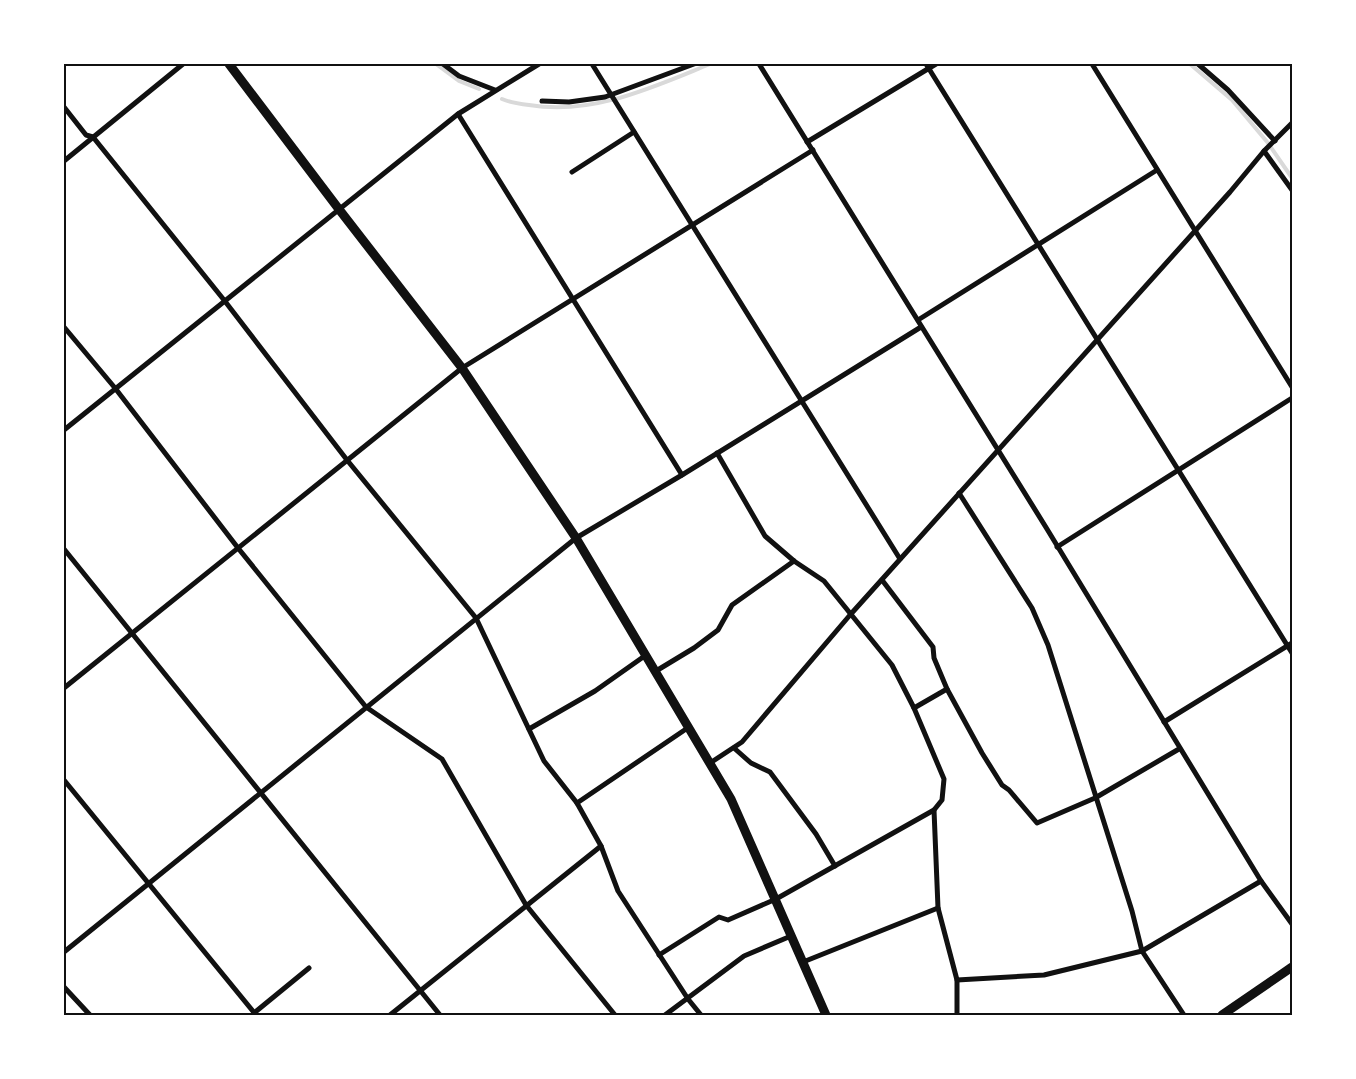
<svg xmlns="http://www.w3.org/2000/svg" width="1356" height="1079" font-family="'Titillium Web',sans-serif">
<rect width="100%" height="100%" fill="#fff"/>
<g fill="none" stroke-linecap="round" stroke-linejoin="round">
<g stroke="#d9d9d9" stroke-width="4">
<path d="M436 64 459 81 479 89"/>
<path d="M1190 64 1232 100 1268 143 1292 178"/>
<path d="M502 99C511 103 520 104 529 105 592 116 653 87 710 64"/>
</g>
<g stroke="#111" stroke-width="5">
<path d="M443 64 459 76 495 90"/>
<path d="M592 64 900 559"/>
<path d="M759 64 1047 529 1261 881 1292 924"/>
<path d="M926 64 1292 653"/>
<path d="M1092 64 1292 387"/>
<path d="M1198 64 1228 90 1275 141"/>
<path d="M542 101 569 102 605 97 694 64"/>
<path d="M64 107 86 135 93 137 224 300 347 460 476 618 544 761 577 803 601 846 618 891 688 999 701 1015"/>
<path d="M458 114 682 475"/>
<path d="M807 142 936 64"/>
<path d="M1264 151 1292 190"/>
<path d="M64 161 183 64"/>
<path d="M572 172 634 132"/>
<path d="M918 320 1157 170"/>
<path d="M64 327 115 388 238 548 366 707 442 759 526 905 615 1015"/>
<path d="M64 430 458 114 539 64"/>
<path d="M717 453 765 536 794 561 824 581 892 665 914 708 944 779 942 800 934 810 938 908 957 980V1015"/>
<path d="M959 493 1032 608 1048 645 1132 911 1142 951 1184 1015"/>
<path d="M1057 547 1292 398"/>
<path d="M64 549 440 1015"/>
<path d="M882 580 933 647 934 658 947 689 982 753 1002 785 1009 790 1037 823 1095 798 1179 749"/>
<path d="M656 671 694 648 718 630 732 605 794 561"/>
<path d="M64 688 462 368 813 150"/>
<path d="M914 708 947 689"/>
<path d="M1164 722 1292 643"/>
<path d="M529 729 595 691 646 655"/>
<path d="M734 748 751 763 770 772 816 834 835 866"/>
<path d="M710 763 742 742 850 615 1230 192 1264 151 1292 123"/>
<path d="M64 780 256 1015"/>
<path d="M577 803 689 727"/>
<path d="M64 952 576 538 682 475 921 327"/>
<path d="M659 955 719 917 728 920 776 899 934 810"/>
<path d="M803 962 938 908"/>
<path d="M957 980 1044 975 1142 951 1261 881"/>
<path d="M64 987 90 1015"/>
<path d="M254 1013 309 968"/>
<path d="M390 1015 601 846"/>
<path d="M665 1015 744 956 791 936"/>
</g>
<g stroke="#111" stroke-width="9">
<path d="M229 64 338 208 462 368 576 538 731 799 826 1015"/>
<path d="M1222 1015 1292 967"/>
</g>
</g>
<rect width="1356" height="1079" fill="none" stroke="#ffffff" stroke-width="130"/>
<rect x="65" y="65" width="1226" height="949" fill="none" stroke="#111" stroke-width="2"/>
</svg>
